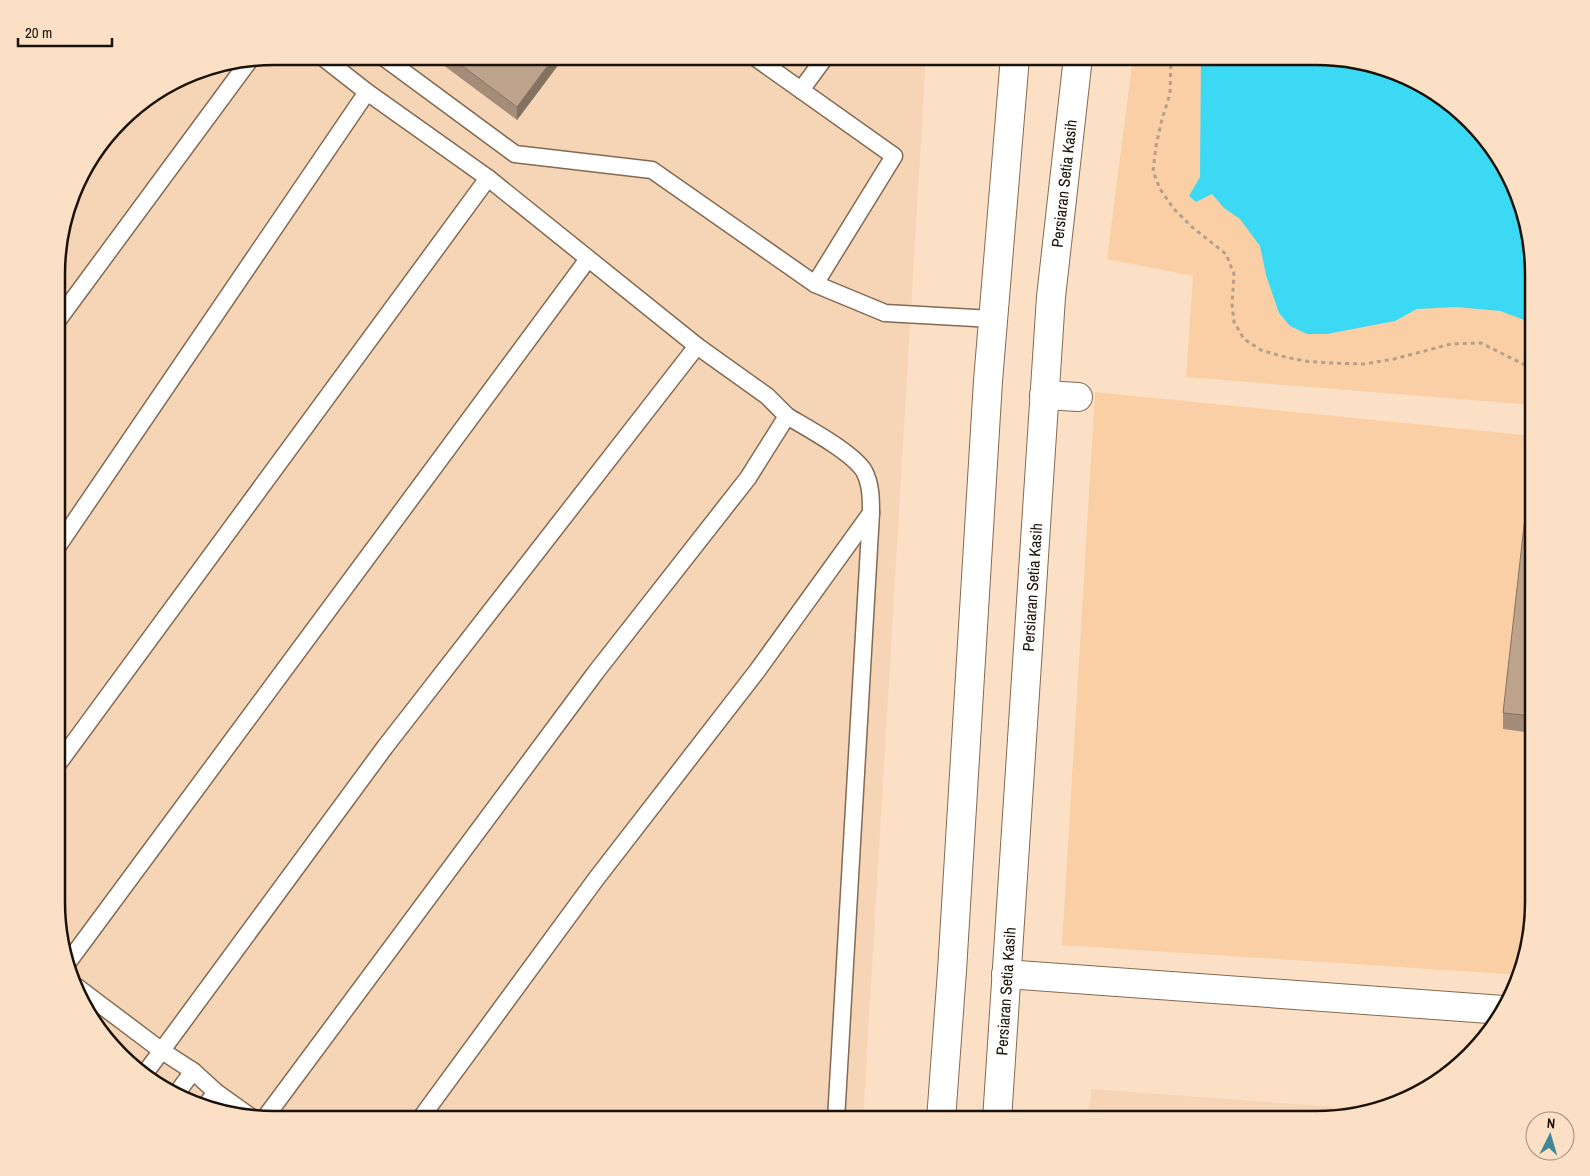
<svg xmlns="http://www.w3.org/2000/svg" width="1590" height="1176" font-family="'Archivo Narrow',sans-serif">
<rect width="100%" height="100%" fill="#fbe0c6"/>
<g fill="#f6d5b6">
<path d="M274 56 926 57 863 1120 260 1119 204 1108 141 1075 85 1011 58 930V246L79 178 130 111 191 73Z"/>
<path d="M1091 1089 1362 1109 1316 1120H1088Z"/>
</g>
<g fill="#facfa6">
<path d="M1133 57H1330L1386 68 1449 101 1511 178 1533 260V405L1186 377 1193 276 1107 259Z"/>
<path d="M1095 392 1533 436V916L1520 975 1062 945Z"/>
</g>
<path fill="#3cd9f4" d="M1201 57H1330L1386 68 1449 101 1511 178 1533 260V323L1500 311 1456 307 1417 309 1395 321 1327 334H1307L1290 326 1279 313 1266 275 1260 246 1240 219 1224 208 1212 194 1196 202 1189 196 1200 177Z"/>
<g fill="none" stroke-linecap="round" stroke-linejoin="round">
<defs>
<g id="service">
<path d="M382 56 515 154 652 170 815 284 885 313 993 319"/>
<path d="M753 56 894 156 815 284"/>
<path d="M801 90 826 56"/>
<path d="M58 320 249 61"/>
<path d="M58 546 367 92"/>
<path d="M58 764 488 178"/>
<path d="M69 961 588 259"/>
<path d="M77 987 162 1051 193 1071 216 1092 204 1108"/>
<path d="M143 1076 385 747 697 346 488 178 367 92 321 56"/>
<path d="M216 1092 251 1117"/>
<path d="M177 1093 193 1071"/>
<path d="M264 1119 596 672 748 478 787 416 767 396 697 346"/>
<path d="M420 1119 596 879 757 671 871 513C871 499 871 484 864 471 852 452 807 428 787 416"/>
<path d="M836 1120 871 513"/>
</g>
<g id="minor">
<path d="M1044 395 1078 397"/>
<path d="M1006 974 1503 1010"/>
</g>
<g id="tertiary">
<path d="M941 1120 952 971 988 381 1015 57"/>
<path id="s1" d="M997 1120 1051 297 1078 57"/>
</g>
</defs>
<use href="#service" stroke="#826a53" stroke-width="19"/>
<use href="#minor" stroke="#826a53" stroke-width="30"/>
<use href="#tertiary" stroke="#826a53" stroke-width="30"/>
<path stroke="#b49f8a" stroke-width="3" stroke-dasharray="4 4" stroke-linecap="butt" d="M1171 57 1170 94 1162 119 1156 146 1153 171 1160 189 1174 209 1192 227 1226 254 1234 274 1232 304 1234 322 1244 339 1261 350 1281 356 1304 361 1330 363 1364 364 1394 359 1451 344 1481 343 1533 369"/>
<use href="#service" stroke="#fff" stroke-width="16"/>
<use href="#minor" stroke="#fff" stroke-width="28"/>
<use href="#tertiary" stroke="#fff" stroke-width="28"/>
</g>
<g fill="#a38c78">
<path d="M431 56H565L517 120Z"/>
<path d="M1533 509V733L1503 729V713Z"/>
</g>
<path fill="#847261" d="M555 56H565L517 120V107Z"/>
<g fill="#bda38b" stroke="#847261">
<path d="M449 56H555L517 107Z"/>
<path d="M1526 508 1533 509V716L1503 713Z"/>
</g>
<g text-anchor="middle" dominant-baseline="central" stroke-width="5" stroke-linejoin="round" paint-order="stroke">
<g font-size="16" fill="#1b1209" stroke="#fbe0c6">
<text stroke="none"><textPath href="#s1" startOffset="939">Persiaran Setia Kasih</textPath></text>
<text stroke="none"><textPath href="#s1" startOffset="534">Persiaran Setia Kasih</textPath></text>
<text stroke="none"><textPath href="#s1" startOffset="129">Persiaran Setia Kasih</textPath></text>
</g>
</g>
<path d="M0 0H1590V1176H0ZM274 65H1316A209 209 0 0 1 1525 274V902A209 209 0 0 1 1316 1111H274A209 209 0 0 1 65 902V274A209 209 0 0 1 274 65Z" fill="#fbe0c6" fill-rule="evenodd"/>
<path fill="none" stroke="#1b1209" stroke-width="2.5" d="M274 65H1316A209 209 0 0 1 1525 274V902A209 209 0 0 1 1316 1111H274A209 209 0 0 1 65 902V274A209 209 0 0 1 274 65Z"/>
<g transform="translate(1550 1136) rotate(5)"><circle r="24" fill="#fbe0c6" stroke="#a18e7a"/>
<path d="M0-4L9 19L0 12L-9 19Z" fill="#428794"/>
<text y="-8" font-size="14" font-weight="bold" text-anchor="middle" fill="#1b1209">N</text>
</g>
<path d="M18 38v8h94v-8" fill="none" stroke="#1b1209" stroke-width="2.5"/>
<text x="25" y="38" font-size="15" fill="#1b1209" stroke="#fbe0c6" stroke-width="4" paint-order="stroke">20 m</text>
</svg>
